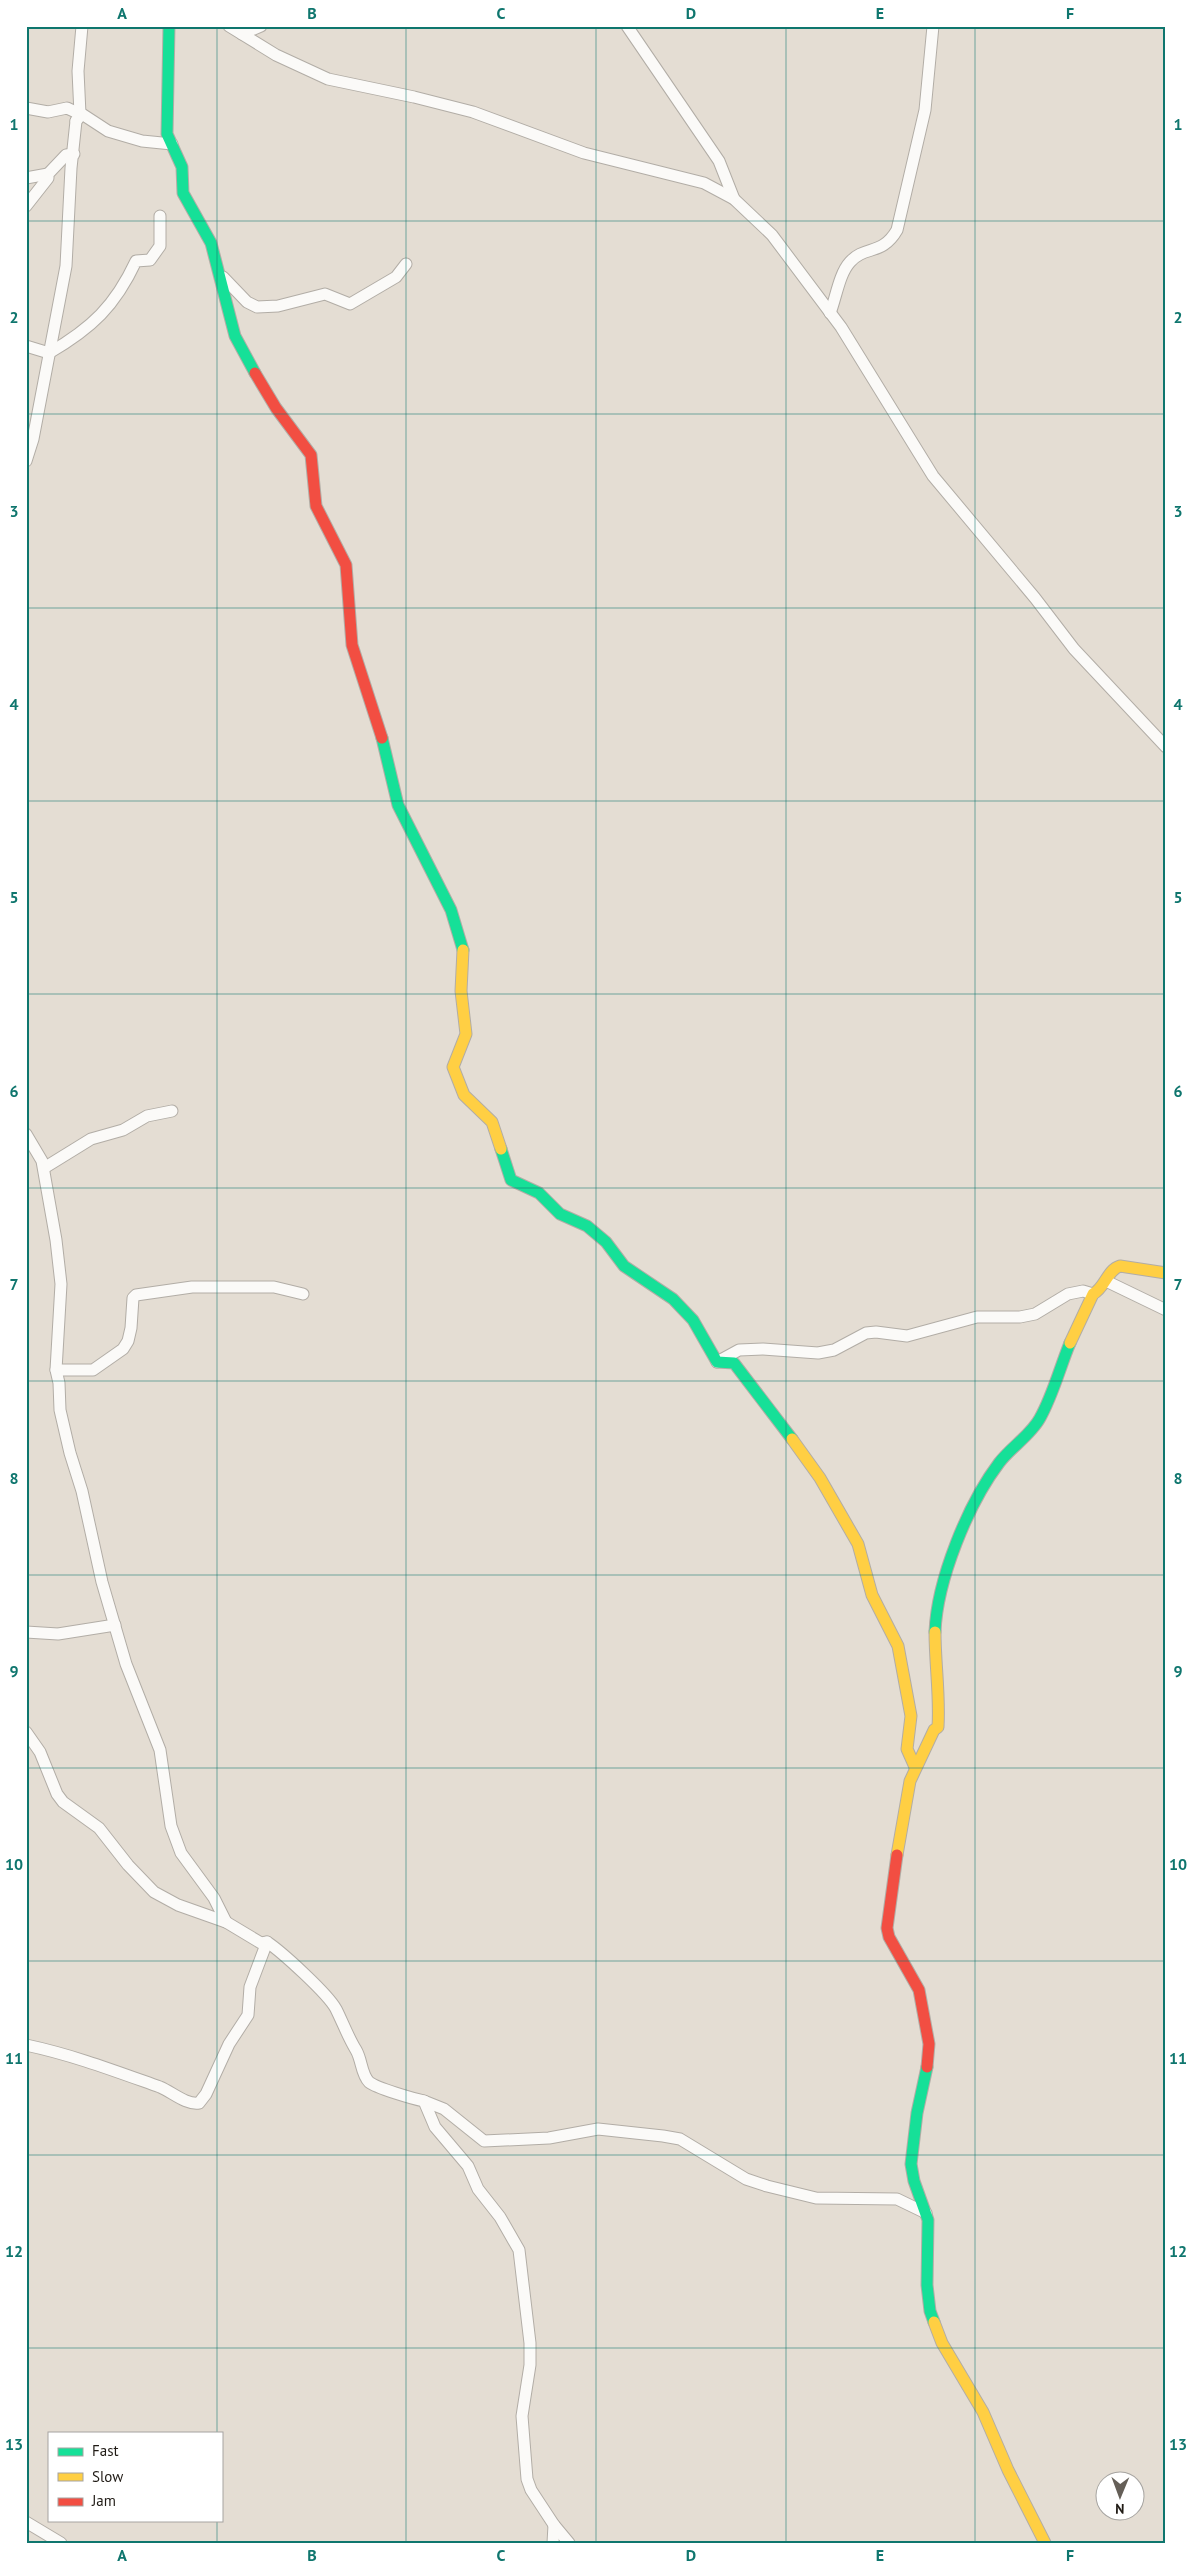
<svg xmlns="http://www.w3.org/2000/svg" width="1192" height="2569" font-family="'PT Sans',sans-serif">
<rect width="100%" height="100%" fill="#e4ddd3"/>
<g fill="none" stroke-linecap="round" stroke-linejoin="round">
<defs>
<g id="street">
<path d="M229 26 276 55 328 79 414 97 473 112 584 153 704 183 734 199 772 235 841 327 933 476 1035 598 1074 649 1166 747"/>
<path d="M627 26 719 161 734 199"/>
<path d="M242 34 261 26"/>
<path d="M26 108 48 112 67 108 80 114"/>
<path d="M76 121 82 114 108 131 142 141 172 144"/>
<path d="M26 178 48 174"/>
<path d="M26 206 48 178V174L66 155 74 154"/>
<path d="M223 277 247 302 257 307 278 306 325 294 350 304 396 277 406 264"/>
<path d="M830 313C836 298 839 274 850 262 865 245 882 256 897 230L925 110 933 26"/>
<path d="M26 346 49 353C92 328 115 306 136 261L150 260 160 246V216"/>
<path d="M26 461 33 439 66 266 71 168 76 121 80 114 78 71 82 26"/>
<path d="M26 1134 42 1161 56 1240 61 1284 56 1370 59 1383 60 1410 70 1453 82 1491 102 1582 126 1664 160 1750 171 1826 181 1853 214 1898 226 1922"/>
<path d="M44 1168 91 1139 123 1130 147 1116 172 1111"/>
<path d="M1106 1281 1166 1310"/>
<path d="M717 1362 739 1350 763 1349 818 1353 834 1350 866 1333 876 1332 907 1336 977 1317H1020L1035 1314 1068 1294 1083 1291 1093 1294"/>
<path d="M56 1370H93L123 1349 128 1341 131 1328 133 1298 136 1295 192 1287H274L303 1294"/>
<path d="M26 1632 58 1634 115 1625"/>
<path d="M26 1732 40 1752 57 1794 63 1802 99 1828 128 1865 154 1892 178 1905 226 1922 261 1943 267 1942C282 1952 328 1994 336 2009 343 2023 348 2037 356 2050 362 2060 361 2074 369 2082 376 2088 414 2099 424 2101L435 2127 468 2166 478 2189 500 2217 519 2250 530 2343V2365L522 2416 527 2479 531 2490 554 2525 569 2543"/>
<path d="M26 2045C73 2055 115 2071 160 2087 172 2092 186 2105 199 2103L206 2094 229 2044 248 2015 250 1987 267 1942"/>
<path d="M424 2101 444 2109 484 2141 549 2138 598 2129 663 2136 680 2139 746 2179 767 2186 816 2198 897 2199 926 2213"/>
<path d="M26 2522 61 2543"/>
<path d="M553 2543 554 2525"/>
</g>
<g id="fast">
<path d="M169 26 167 134 182 167 183 193 211 243 235 336 255 373"/>
<path d="M382 738 398 805 451 910 463 950"/>
<path d="M501 1149 511 1180 539 1193 560 1214 587 1226 606 1242 624 1266 673 1299 693 1320 717 1362 734 1363 792 1439"/>
<path d="M935 1632C937 1580 968 1504 999 1463 1011 1447 1031 1435 1040 1418 1053 1395 1060 1367 1070 1343"/>
<path d="M927 2067 917 2113 911 2164 914 2181 928 2220 927 2285 930 2311 934 2322"/>
</g>
<g id="slow">
<path d="M463 950 461 991 466 1034 453 1067 464 1095 492 1122 501 1149"/>
<path d="M1070 1343 1093 1294C1105 1288 1107 1270 1120 1266L1166 1273"/>
<path d="M792 1439 820 1478 858 1544 872 1595 898 1646 911 1716 907 1749 915 1767"/>
<path d="M897 1855 910 1781 934 1730 938 1727C940 1695 935 1664 935 1632"/>
<path d="M934 2322 942 2343 983 2412 1008 2470 1045 2543"/>
</g>
<g id="jam">
<path d="M255 373 276 408 311 455 316 506 346 565 352 645 382 738"/>
<path d="M897 1855 887 1928 889 1937 919 1990 929 2044 927 2067"/>
</g>
</defs>
<use href="#street" stroke="#b2ada6" stroke-width="13"/>
<use href="#fast" stroke="#b2ada6" stroke-width="13"/>
<use href="#slow" stroke="#b2ada6" stroke-width="13"/>
<use href="#jam" stroke="#b2ada6" stroke-width="13"/>
<use href="#street" stroke="#fbfaf8" stroke-width="11"/>
<use href="#fast" stroke="#16e098" stroke-width="11"/>
<use href="#slow" stroke="#ffcf43" stroke-width="11"/>
<use href="#jam" stroke="#f24e42" stroke-width="11"/>
</g>
<path fill="none" stroke="#0f766e" stroke-width="1" stroke-opacity="0.55" d="M217 26V2433M406 26V2543M596 26V2543M786 26V2543M975 26V2543M26 221H1166M26 414H1166M26 608H1166M26 801H1166M26 994H1166M26 1188H1166M26 1381H1166M26 1575H1166M26 1768H1166M26 1961H1166M26 2155H1166M26 2348H1166M217 2520V2543"/>
<rect width="1192" height="2569" fill="none" stroke="#ffffff" stroke-width="55"/>
<rect x="48" y="2432" width="175" height="90" fill="#ffffff" stroke="#a6a4a1"/>
<rect x="58" y="2448" width="25" height="8" fill="#16e098" stroke="#a6a4a1"/>
<text x="92" y="2456" font-size="15" fill="#201b15">Fast</text>
<rect x="58" y="2473" width="25" height="8" fill="#ffcf43" stroke="#a6a4a1"/>
<text x="92" y="2482" font-size="15" fill="#201b15">Slow</text>
<rect x="58" y="2498" width="25" height="8" fill="#f24e42" stroke="#a6a4a1"/>
<text x="92" y="2506" font-size="15" fill="#201b15">Jam</text>
<g transform="translate(1120 2496) rotate(181)"><circle r="24" fill="#ffffff" stroke="#a6a4a1"/>
<path d="M0-4L9 19L0 12L-9 19Z" fill="#655f58"/>
<text y="-8" font-size="14" font-weight="bold" text-anchor="middle" fill="#201b15">N</text>
</g>
<rect x="28" y="28" width="1136" height="2514" fill="none" stroke="#0f766e" stroke-width="2"/>
<g font-size="16" text-anchor="middle" font-weight="bold" fill="#0f766e">
<text x="122" y="19">A</text>
<text x="312" y="19">B</text>
<text x="501" y="19">C</text>
<text x="691" y="19">D</text>
<text x="880" y="19">E</text>
<text x="1070" y="19">F</text>
<text x="14" y="130">1</text>
<text x="1178" y="130">1</text>
<text x="14" y="323">2</text>
<text x="1178" y="323">2</text>
<text x="14" y="517">3</text>
<text x="1178" y="517">3</text>
<text x="14" y="710">4</text>
<text x="1178" y="710">4</text>
<text x="14" y="903">5</text>
<text x="1178" y="903">5</text>
<text x="14" y="1097">6</text>
<text x="1178" y="1097">6</text>
<text x="14" y="1290">7</text>
<text x="1178" y="1290">7</text>
<text x="14" y="1484">8</text>
<text x="1178" y="1484">8</text>
<text x="14" y="1677">9</text>
<text x="1178" y="1677">9</text>
<text x="14" y="1870">10</text>
<text x="1178" y="1870">10</text>
<text x="14" y="2064">11</text>
<text x="1178" y="2064">11</text>
<text x="14" y="2257">12</text>
<text x="1178" y="2257">12</text>
<text x="14" y="2450">13</text>
<text x="1178" y="2450">13</text>
<text x="122" y="2561">A</text>
<text x="312" y="2561">B</text>
<text x="501" y="2561">C</text>
<text x="691" y="2561">D</text>
<text x="880" y="2561">E</text>
<text x="1070" y="2561">F</text>
</g>
</svg>
